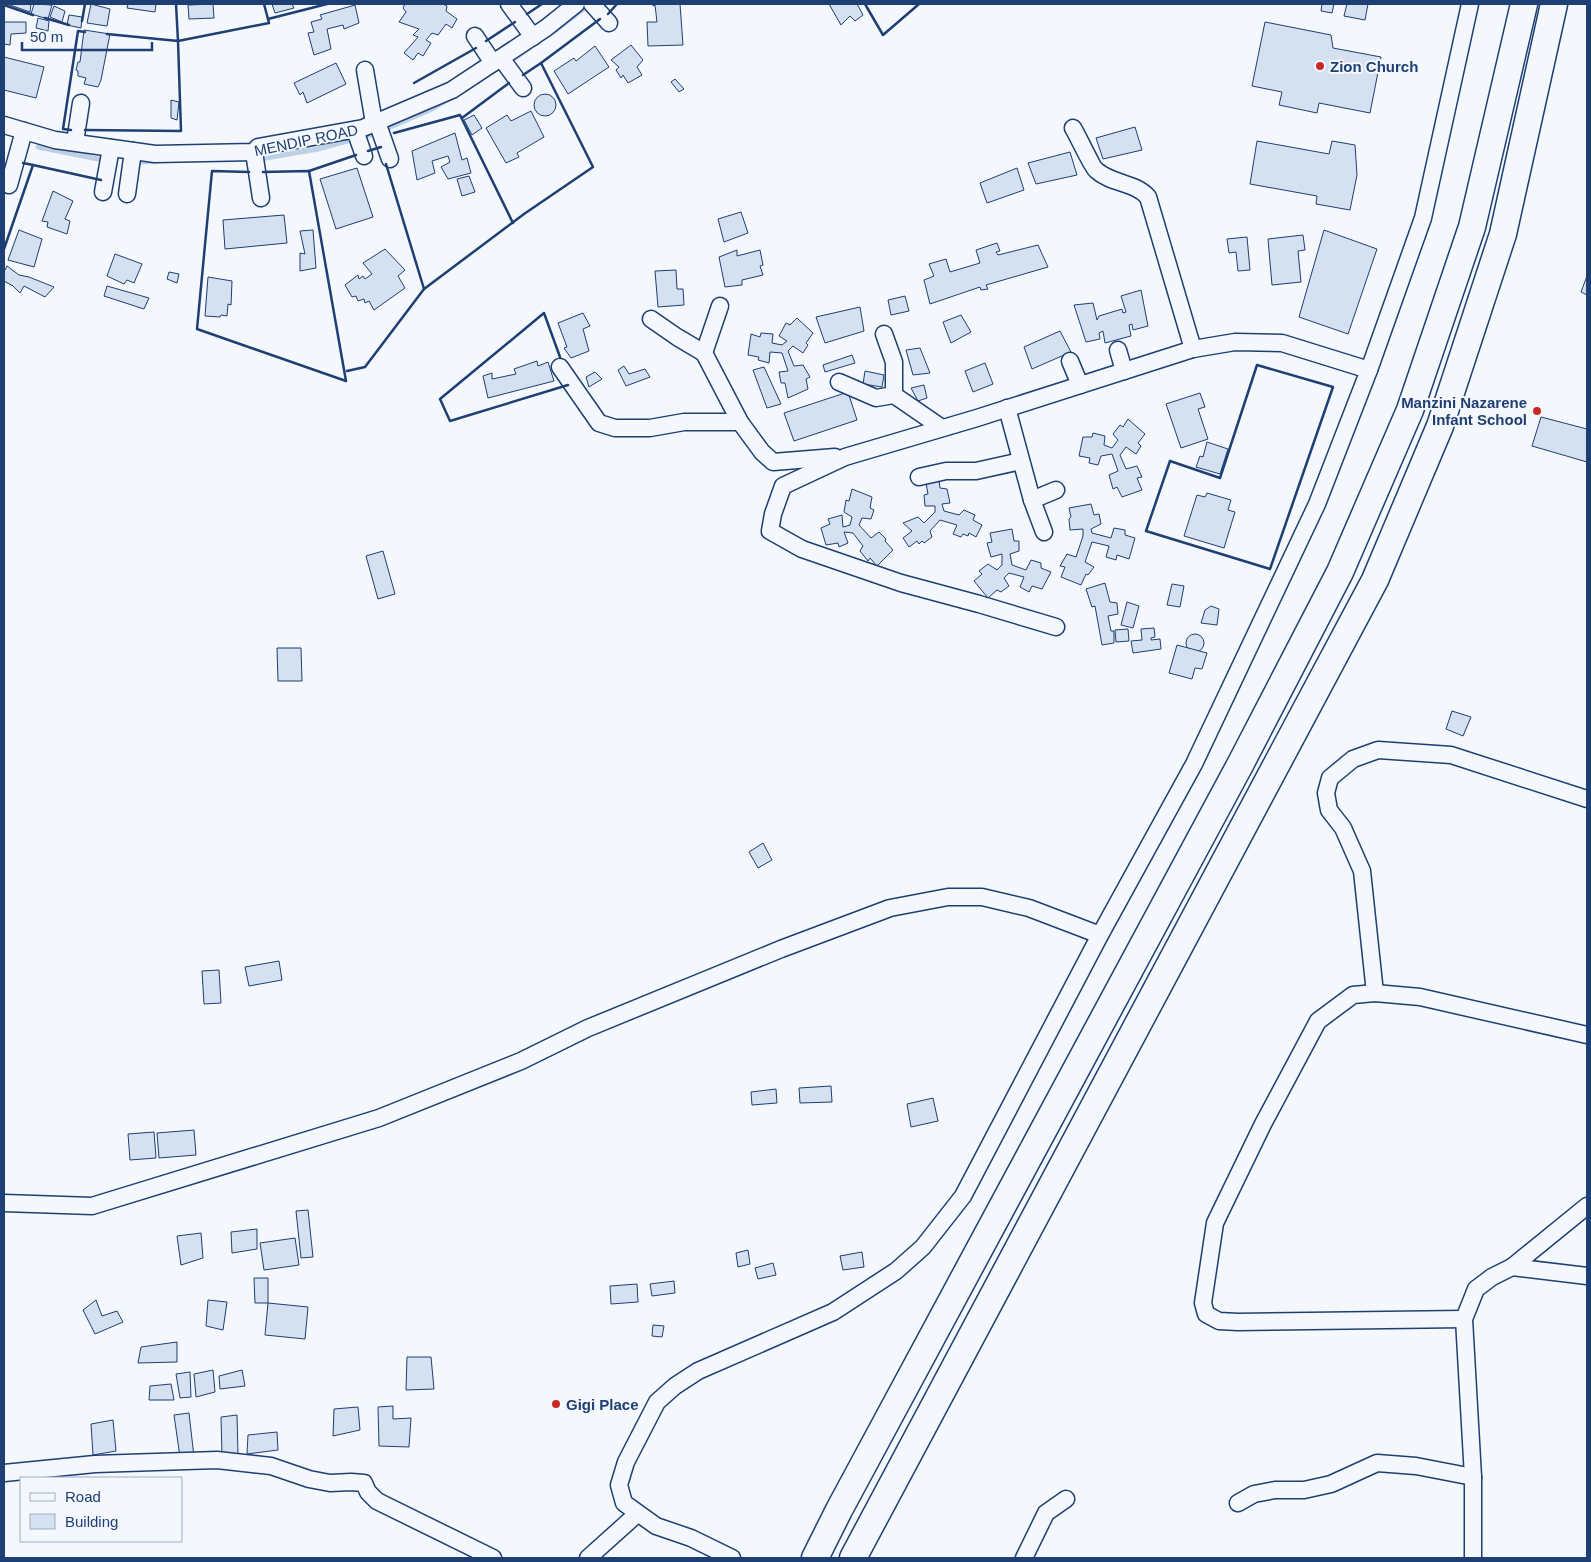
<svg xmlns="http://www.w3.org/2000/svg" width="1591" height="1562" font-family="Arial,sans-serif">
<rect width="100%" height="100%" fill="#f4f7fb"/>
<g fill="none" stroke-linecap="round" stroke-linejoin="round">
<g stroke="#bed0e5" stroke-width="5">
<path d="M556 30 587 6"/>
<path d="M511 61 528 49"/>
<path d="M388 128 430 110 447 100"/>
<path d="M364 136 376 134"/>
<path d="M38 147 103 160"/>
<path d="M260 159 318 149 354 139"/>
<path d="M141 162 156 161"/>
</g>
</g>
<g fill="#d5e0f0" stroke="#1d3f73">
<path d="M7 4H31L30 12Z"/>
<path d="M34 4 52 5 48 19 31 14Z"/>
<path d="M91 4 110 9 107 26 87 23Z"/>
<path d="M128 4H156L155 12 127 8Z"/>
<path d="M213 4 214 18 189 19 188 5Z"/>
<path d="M272 4H292L294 8 275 13Z"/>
<path d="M405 4H443L447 6 446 11 457 19 452 28 446 24 438 35 432 33 426 40 431 43 423 56 418 53 413 60 404 53 418 37 413 35 419 29 399 22 406 12 403 8Z"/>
<path d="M653 4H680L683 45 648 46 647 22H657L655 5 653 6Z"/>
<path d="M829 4H857L863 15 855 21 850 16 841 25Z"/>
<path d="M1322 4H1334L1332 13 1321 11Z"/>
<path d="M1347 4H1368L1365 20 1344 16Z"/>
<path d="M355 5 359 23 344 29 343 25 327 29 331 49 314 55 308 33 314 32 311 22 322 19 320 15Z"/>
<path d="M54 6 65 11 62 22 50 17Z"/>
<path d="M69 15 82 17 81 28 67 25Z"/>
<path d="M38 18 49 21 48 31 36 28Z"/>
<path d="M4 22H26V33L11 34 10 45 4 44Z"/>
<path d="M1265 22 1331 35 1333 48 1381 57 1370 113 1319 103 1317 113 1279 105 1282 92 1252 86Z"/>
<path d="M84 30 110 34 101 80 98 87 84 84 86 78 78 76V71L76 70 78 62H80Z"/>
<path d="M631 45 643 60 637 67 642 75 628 83 623 75 621 78 616 70 619 67 611 60Z"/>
<path d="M595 46 609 67 568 94 554 71 574 58 576 61Z"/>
<path d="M4 57 44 67 36 98 4 90Z"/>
<path d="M336 63 346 84 307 103 303 92 300 95 294 83Z"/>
<path d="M675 79 684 89 679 92 671 82Z"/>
<circle cx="545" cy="105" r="11"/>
<path d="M171 100 179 102 177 120 171 118Z"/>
<path d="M531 111 544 137 517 153 519 157 506 163 486 128 507 115 511 121Z"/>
<path d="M474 115 482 128 472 135 464 120Z"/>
<path d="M1135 127 1142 150 1103 159 1096 138Z"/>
<path d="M455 133 462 160 467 158 471 173 448 179 441 167 450 162 448 156 432 161 435 173 417 180 412 151Z"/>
<path d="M1257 141 1329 154 1332 141 1355 145 1357 175 1350 210 1316 204 1317 196 1250 184Z"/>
<path d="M1070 152 1077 175 1036 184 1028 163Z"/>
<path d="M357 168 373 217 336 229 320 179Z"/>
<path d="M1017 168 1024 190 987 203 980 183Z"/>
<path d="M469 176 475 192 462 196 457 179Z"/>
<path d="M53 191 73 201 65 219 70 221 67 234 47 227 48 222 42 221Z"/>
<path d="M741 212 748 233 724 242 718 219Z"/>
<path d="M284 215 287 243 225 249 223 220Z"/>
<path d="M19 230 42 239 34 267 8 260Z"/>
<path d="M313 230 316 268 300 271V253L305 254 300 231Z"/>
<path d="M1324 230 1377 249 1348 334 1299 317Z"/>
<path d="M1303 235 1305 250 1298 251 1301 282 1272 285 1268 239Z"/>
<path d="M1247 237 1250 270 1238 271 1236 252 1229 253 1227 239Z"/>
<path d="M997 243 1000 251 996 252 998 255 1038 245 1048 267 986 285 988 289 981 290 980 287 930 304 924 280 934 276 929 264 946 259 950 272 980 263 976 250Z"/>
<path d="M385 249 405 270 398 276 405 288 374 310 369 301 365 303 364 299 358 301 356 296 352 297 345 285 358 275 359 279 363 276 365 279 372 274 363 263Z"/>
<path d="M737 250V256L760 250 763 265 760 266 763 275 742 280V285L725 287 719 257Z"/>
<path d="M115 254 142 264 134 283 127 280 124 284 107 276Z"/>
<path d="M7 266 19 275 29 277 54 287 45 297 24 286 20 293 13 286 4 281V272Z"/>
<path d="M676 270 677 289H683L684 305 658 307 655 271Z"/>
<path d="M169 272 179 274 177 283 167 279Z"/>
<path d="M1587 276V295L1581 292Z"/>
<path d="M208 277 232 281 231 305 228 304 227 316 221 315 220 317 205 316Z"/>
<path d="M107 286 149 298 144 309 104 296Z"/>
<path d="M1141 290 1148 326 1133 330 1132 324 1129 325 1131 336 1105 343 1103 331 1099 333 1100 339 1086 342 1074 305 1093 303 1097 320 1099 316 1122 309 1123 313 1126 312 1121 296Z"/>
<path d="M905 296 909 311 891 315 888 300Z"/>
<path d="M860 307 864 331 825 343 816 317Z"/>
<path d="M583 313 590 326 583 329 589 351 571 358 564 348 567 347 558 323Z"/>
<path d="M961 315 971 332 951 343 943 322Z"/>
<path d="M797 318 813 333 806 343 808 345 803 353 793 346 788 351 794 366 803 365 810 377 806 379 808 389 788 398 785 383H781L779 372 788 371 782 353 770 352 769 363 758 360 759 357 748 355 751 334 760 337 761 333 773 334 772 343 782 345 787 341 779 336 786 323 790 325Z"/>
<path d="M1060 331 1071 352 1032 369 1024 347Z"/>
<path d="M920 348 930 373 913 375 906 350Z"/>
<path d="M852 355 855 363 825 372 823 365Z"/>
<path d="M537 361 538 366 548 362 554 381 488 398 483 376 492 373V379L516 374 514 369Z"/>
<path d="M985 363 993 384 973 392 965 371Z"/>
<path d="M624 366 629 374 645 369 650 377 626 386 618 370Z"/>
<path d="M764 367 781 404 767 408 753 370Z"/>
<path d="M865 371 884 375 882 387 863 384Z"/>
<path d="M595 372 602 379 589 387 586 377Z"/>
<path d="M924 385 927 398 918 401 911 388Z"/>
<path d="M848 392 857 420 794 441 784 413Z"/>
<path d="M1200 393 1205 407 1198 409 1208 439 1181 448 1166 404Z"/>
<path d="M1541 417 1587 429V462L1532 446Z"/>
<path d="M1128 419 1145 434 1138 443 1141 446 1136 454 1126 447 1120 455 1126 469 1137 466 1142 477 1137 478 1142 490 1122 497 1117 487 1113 489 1109 475 1118 471 1112 454 1101 456 1098 465 1089 463 1090 458 1079 456 1083 437H1092L1093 433 1105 436 1104 445 1112 448 1118 440 1113 434 1120 425 1123 427Z"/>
<path d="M1207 442 1228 449 1220 474 1196 467 1200 456 1203 457Z"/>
<path d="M939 481 940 488 947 489 950 503 942 504 944 511 959 515 964 510 975 515 973 520 982 525 976 537 969 533 968 536 963 534 961 537 953 534 957 525 940 520 930 531 932 537 924 543 922 541 919 544 917 541 909 547 903 538 912 531 903 523 918 517 924 523 935 512V506H925L924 495 928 494 926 483Z"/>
<path d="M852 489 872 497 870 508 874 510 871 519 862 518 859 525 871 538 879 532 886 539 885 541 893 550 877 566 870 558 868 561 860 551 863 546 853 533 844 532 848 543 839 547 838 543 826 545 821 528 830 524 828 519 842 515 843 527 850 525 852 517 844 512 846 500 849 501Z"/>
<path d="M1207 493 1231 500 1228 510 1235 512 1224 548 1184 536 1197 495 1205 497Z"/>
<path d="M1091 504 1094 515 1099 514 1101 524 1091 529 1092 533 1111 538 1114 528 1125 530V535L1135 538 1129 559 1117 555 1116 560 1106 557 1109 546 1092 542 1085 562 1094 567 1088 575 1086 574 1081 585 1061 577 1065 567 1060 566 1067 554 1076 557 1083 536V529L1070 530 1069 519 1071 517 1069 508Z"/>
<path d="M1012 529 1014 541H1019V551L1010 554 1012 565 1026 570 1031 560 1041 563V568L1051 572 1042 589 1032 586 1029 592 1020 587 1024 577 1009 573 1004 578 1009 586 1001 592 997 590 988 598 974 581 982 574 979 571 988 564 997 570 1002 565V554L991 557 987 543 992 542 990 533Z"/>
<path d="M383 551 395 594 378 599 366 556Z"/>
<path d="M1105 583 1110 602 1117 603 1118 614 1108 616 1111 631H1114V643L1102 645 1095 606 1092 607 1086 589Z"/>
<path d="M1172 584 1184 586 1180 607 1167 605Z"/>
<path d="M1127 602 1139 606 1133 628 1121 625Z"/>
<path d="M1211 606 1219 609 1217 625 1201 623 1205 610Z"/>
<path d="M1154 628 1155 637 1151 638V640L1160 639 1161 649 1133 653 1131 641 1142 640 1141 629Z"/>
<path d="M1128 629 1129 641 1116 642 1115 630Z"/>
<circle cx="1195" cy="643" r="9"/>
<path d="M1177 645 1207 653 1202 669 1195 668 1192 679 1169 673Z"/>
<path d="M277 648H301L302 681H278Z"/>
<path d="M1452 711 1471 717 1463 736 1446 729Z"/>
<path d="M763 843 772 860 758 868 749 852Z"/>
<path d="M279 961 282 980 249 986 245 967Z"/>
<path d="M219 970 221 1003 204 1004 202 971Z"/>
<path d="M831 1086 832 1102 800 1103 799 1088Z"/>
<path d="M776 1089 777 1103 752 1105 751 1092Z"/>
<path d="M933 1098 938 1121 911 1127 907 1104Z"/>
<path d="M194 1130 196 1155 159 1158 157 1133Z"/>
<path d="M154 1132 156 1158 130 1160 128 1134Z"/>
<path d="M308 1210 313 1257 301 1258 296 1211Z"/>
<path d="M257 1229V1249L232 1253 231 1232Z"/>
<path d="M201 1233 203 1258 181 1265 177 1236Z"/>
<path d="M295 1238 299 1265 264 1270 260 1243Z"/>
<path d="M748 1250 750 1264 738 1267 736 1253Z"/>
<path d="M862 1252 864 1267 843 1270 840 1256Z"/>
<path d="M773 1263 776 1275 758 1279 755 1268Z"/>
<path d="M254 1278H268V1303H255Z"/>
<path d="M674 1281 675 1293 652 1296 650 1284Z"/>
<path d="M637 1284 638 1302 611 1304 610 1286Z"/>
<path d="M96 1300 102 1316 117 1311 123 1322 95 1334 83 1310Z"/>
<path d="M208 1300 227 1302 223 1330 206 1326Z"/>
<path d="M268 1303 308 1307 305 1339 265 1335Z"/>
<path d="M653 1325 664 1326 662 1337 652 1336Z"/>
<path d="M177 1342V1362L138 1363 141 1347Z"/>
<path d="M407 1357H431L434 1389 406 1390Z"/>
<path d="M213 1370 215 1392 196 1397 194 1374Z"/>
<path d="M242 1370 245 1386 220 1389 219 1376Z"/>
<path d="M190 1372 191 1397 180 1398 176 1374Z"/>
<path d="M171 1384 174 1400H149L150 1386Z"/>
<path d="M393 1406V1419L411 1418 409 1447 379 1446 378 1407Z"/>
<path d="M358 1407 360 1430 333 1436 334 1409Z"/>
<path d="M189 1413 194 1457H180L174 1415Z"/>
<path d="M237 1415 238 1454 222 1456 221 1417Z"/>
<path d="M113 1420 116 1451 93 1455 91 1424Z"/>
<path d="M277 1432 278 1450 247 1454 248 1435Z"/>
</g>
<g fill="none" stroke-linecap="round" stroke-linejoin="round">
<defs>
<g id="minor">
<path d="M509 4 533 37"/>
<path d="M592 4 609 23"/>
<path d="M475 36 493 63"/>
<path d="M501 58 523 88"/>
<path d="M365 70 374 123"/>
<path d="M377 122 390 159"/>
<path d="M4 125 55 140 155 154 254 152 258 147 363 128 452 90 546 28 576 4"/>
<path d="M1073 128C1078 136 1092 167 1096 170 1111 184 1135 182 1148 197L1193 349"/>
<path d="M355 130 364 156"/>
<path d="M75 142 81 103"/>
<path d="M254 152 261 198"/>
<path d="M9 185 24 131"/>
<path d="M103 192 111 148"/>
<path d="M127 194 133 151"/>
<path d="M651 319 677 337 704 353 740 422"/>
<path d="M884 334 894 362V395"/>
<path d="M1118 350 1124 371"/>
<path d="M704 353 720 306"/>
<path d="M1070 361 1080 385"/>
<path d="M560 367 599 423 615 428H650L684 422H740L762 452 773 462 835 457"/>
<path d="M839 382 876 398 894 395 942 428"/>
<path d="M1007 408 1032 500 1044 532"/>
<path d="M919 477 946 471H976L1021 461"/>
<path d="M1032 500 1056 490"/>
<path d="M1056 627 979 604 901 583 802 549 770 531 773 514 783 486 845 457 977 418 1193 349 1235 342 1282 343 1369 370"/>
<path d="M1375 993 1362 871 1343 828 1329 810 1326 793 1330 778 1353 759 1378 750 1451 755 1587 799"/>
<path d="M4 1203 92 1206 379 1118 521 1061 588 1028 781 949 890 908 948 897H982L1029 908 1100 935"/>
<path d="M1512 1267 1587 1206"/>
<path d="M1464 1319 1238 1322 1219 1321 1206 1314 1203 1303 1215 1223 1263 1124 1318 1021 1353 995 1375 993 1420 997 1587 1035"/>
<path d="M4 1473 95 1464 217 1460 271 1466 309 1479 330 1483 351 1482 364 1483 368 1492 377 1501 493 1558"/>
<path d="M1238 1503 1254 1494 1275 1490H1304L1331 1484 1377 1463 1416 1466 1473 1477"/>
<path d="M588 1558 637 1514"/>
<path d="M732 1558 691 1538 656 1526 624 1503 619 1485 626 1462 657 1402 675 1386 698 1371 833 1312 896 1271 923 1247 963 1196 1100 935 1194 764 1317 504 1369 370 1423 218 1470 4"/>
<path d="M1024 1558 1046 1513 1066 1499"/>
<path d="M1473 1558V1477L1464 1319 1476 1289 1492 1277 1512 1267 1587 1276"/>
</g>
<g id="trunk">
<path d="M815 1558 839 1510 1241 763 1340 572 1410 410 1472 227 1524 4"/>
<path d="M853 1558 1375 580 1440 426 1503 234 1554 4"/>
</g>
</defs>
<use href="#minor" stroke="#1d3f73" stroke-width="19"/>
<use href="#trunk" stroke="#1d3f73" stroke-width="29"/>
<use href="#minor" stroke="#f4f7fb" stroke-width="16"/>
<use href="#trunk" stroke="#f4f7fb" stroke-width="26"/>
<g stroke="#1d3f73" stroke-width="2.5">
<path d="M264 4 268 19"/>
<path d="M865 4 883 35 919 4"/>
<path d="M4 5 33 15"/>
<path d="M527 14 542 4"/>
<path d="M608 14 617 4"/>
<path d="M45 18 69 25"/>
<path d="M82 21 85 4"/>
<path d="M107 34 178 41 176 4"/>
<path d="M486 41 515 22"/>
<path d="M541 63 600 19"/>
<path d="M414 83 476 48"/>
<path d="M462 118 509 83"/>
<path d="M71 130 63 129 78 31 85 32"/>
<path d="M85 130 181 131 178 41 269 23 268 19 327 4"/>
<path d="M394 133 460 115 513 223"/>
<path d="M368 151 381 147"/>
<path d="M33 165 101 180"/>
<path d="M309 171 356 155"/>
<path d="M249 172 212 171 197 329 346 381 309 171 263 172"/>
<path d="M4 249 33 165 23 163"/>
<path d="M424 289 524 214 593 167 541 63 523 75"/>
<path d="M560 357 544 313 440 399 450 421 568 385"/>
<path d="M1257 365 1333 387 1270 569 1146 531 1170 461 1220 478Z"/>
<path d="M347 371 365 367 424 289 386 164"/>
</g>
</g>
<g fill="#c62828" stroke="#f4f7fb" stroke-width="2">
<circle cx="1320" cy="66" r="5"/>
<circle cx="1537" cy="411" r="5"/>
<circle cx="556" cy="1404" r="5"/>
</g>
<g text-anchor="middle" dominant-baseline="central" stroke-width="4" stroke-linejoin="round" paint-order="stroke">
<g font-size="15" font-weight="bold" fill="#1d3f73" stroke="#f4f7fb" text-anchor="start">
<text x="1330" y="66">Zion Church</text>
<text x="1527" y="402" text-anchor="end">Manzini Nazarene<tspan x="1527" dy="17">Infant School</tspan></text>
<text x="566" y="1404">Gigi Place</text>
</g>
<g font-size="15" fill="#1d3f73" stroke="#f4f7fb">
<text transform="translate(306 140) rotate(-12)">MENDIP ROAD</text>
</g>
</g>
<rect width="1591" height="1562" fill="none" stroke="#1d3f73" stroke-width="10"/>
<rect x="20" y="1477" width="162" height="65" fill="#f4f7fb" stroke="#9eadc5"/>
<rect x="30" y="1493" width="25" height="8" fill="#f4f7fb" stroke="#9eadc5"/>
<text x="65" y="1502" font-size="15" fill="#1d3f73">Road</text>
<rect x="30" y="1514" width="25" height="15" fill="#d5e0f0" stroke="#9eadc5"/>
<text x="65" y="1527" font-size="15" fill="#1d3f73">Building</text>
<path d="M22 42v8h130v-8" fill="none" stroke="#1d3f73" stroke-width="2.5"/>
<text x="30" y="42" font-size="15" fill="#1d3f73" stroke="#f4f7fb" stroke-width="4" paint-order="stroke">50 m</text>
</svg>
